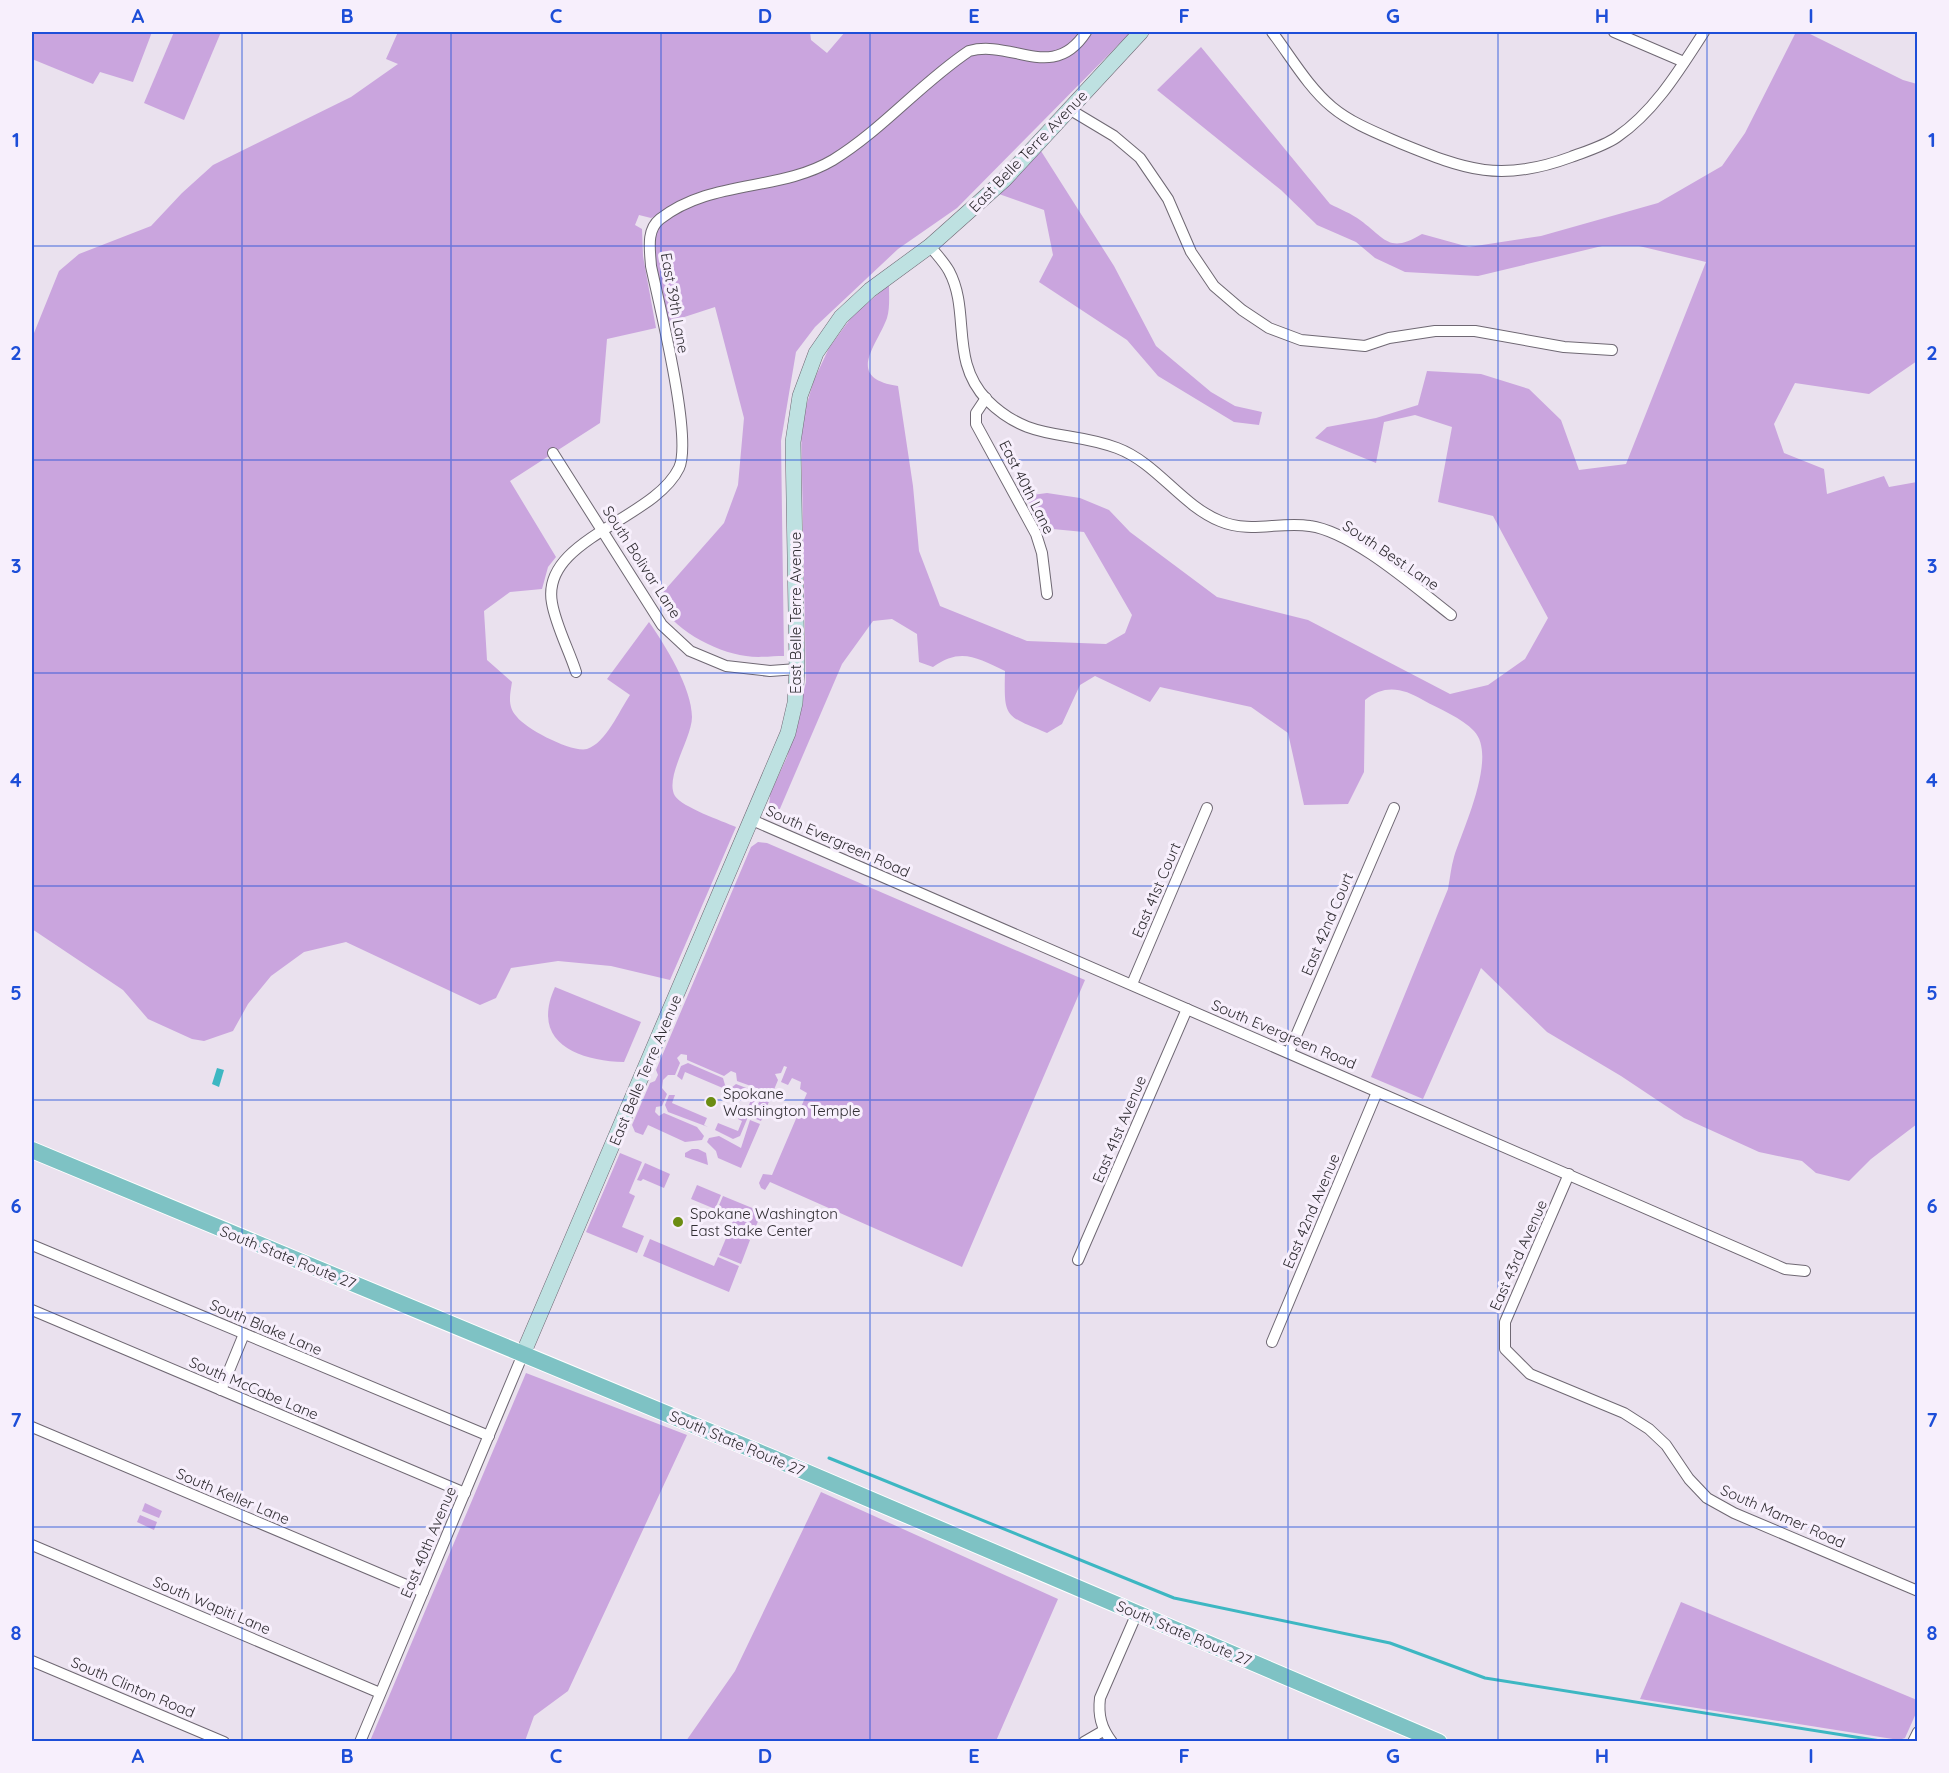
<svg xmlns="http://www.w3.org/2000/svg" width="1949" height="1773" font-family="Quicksand,sans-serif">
<rect width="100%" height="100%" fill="#eae1ee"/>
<g fill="#caa5de">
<path d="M32 32H152L133 82 100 72 93 84 32 59Z"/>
<path d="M174 32H221L184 120 144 103Z"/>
<path d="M398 32H810L811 40 827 53 845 32H1131L957 208 898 249 815 327 796 352 781 441 784 656C772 656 758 658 746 656 714 652 671 628 657 599L724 523 738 485 744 418 715 307 666 323 652 247 655 233 665 222 658 215 651 218 639 215 635 225 642 229 643 256 656 328 607 339 600 423 510 481 556 557 548 567 542 589 510 592 484 611 487 660 512 682C510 695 507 707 517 717 526 729 572 753 587 749 606 743 619 711 630 695L607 679 649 622C665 645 692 688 692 717 692 738 664 778 675 796 682 807 722 821 736 827L670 980 611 966 558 961 511 968 496 998 480 1005 346 942 304 952 271 976 248 1004 233 1031 204 1041 192 1039 148 1019 123 990 32 929V338L59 271 79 254 151 226 182 193 213 165 351 97 398 64 386 59Z"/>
<path d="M1796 32H1806L1903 80 1917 84V361L1869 394 1795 383 1774 424 1784 453 1824 469 1827 494 1884 476 1889 487 1917 482V1124L1871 1159 1849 1181 1816 1173 1802 1161 1759 1152 1684 1118 1621 1076 1547 1032 1481 968 1423 1099 1371 1077 1448 889C1450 878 1451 867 1454 857 1463 828 1498 756 1474 731 1462 718 1439 709 1423 700 1403 688 1384 684 1365 700L1364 772 1348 804 1304 805 1288 733 1251 707 1160 687 1150 702 1095 676 1080 685 1062 724 1047 733C1004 715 1004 718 1005 671 977 658 961 647 933 667L919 662 917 634 892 619 873 621 842 664 776 818 769 807 770 794 787 757 806 682 801 423 814 380 829 348 853 315 889 285C889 295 890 309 887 318 877 346 844 378 898 386L913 486 919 551 940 606 1027 641 1106 644 1125 633 1132 615 1084 532 1042 528 1025 496 1047 493 1080 498 1109 510 1130 532 1217 597 1308 620 1450 694 1488 685 1525 659 1548 618 1493 516 1438 502 1452 427 1415 415 1384 422 1376 463 1315 438 1327 427 1376 418 1418 405 1427 371 1481 374 1529 389 1561 420 1579 470 1626 464 1706 262 1639 246H1602L1478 276 1405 272 1375 258 1356 242 1317 225 1281 190 1157 90 1201 47 1330 204C1340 209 1352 214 1360 220 1386 239 1389 254 1422 234L1469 247 1541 236 1658 203 1722 166 1745 133Z"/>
<path d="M1041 151 1114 266 1156 346 1211 392 1235 406 1262 412 1259 425 1234 422 1158 376 1127 340 1039 282 1053 255 1044 210 999 194Z"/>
<path d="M758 842 767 843 1085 980 962 1267 770 1182 765 1190 761 1188 759 1183 763 1174 772 1175 807 1093 800 1089 801 1082 792 1078 788 1085 781 1082 787 1067 784 1066 781 1073 775 1074 778 1080 761 1121 751 1117 765 1091 737 1081 736 1073 731 1071 724 1076 687 1060V1055L681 1054 677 1058 680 1063 675 1075H668L663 1080 662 1088 667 1094 662 1106 656 1107 655 1112 659 1116 664 1113 697 1127 704 1136 702 1140 685 1142 648 1125 643 1135 635 1132 632 1125 650 1083 655 1081 658 1075 656 1070 751 847Z"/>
<path d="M555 987 641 1022 624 1062C577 1061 530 1042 555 987Z"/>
<path d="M688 1063 723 1078 725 1085 731 1088 736 1084 754 1091 756 1098 740 1136 733 1139 713 1129 715 1130 718 1123 738 1131 742 1121 738 1119 743 1108 747 1110 751 1100 685 1072 682 1080 677 1076 681 1066Z"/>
<path d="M669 1095H675L672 1103 707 1118 704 1125 708 1127 668 1112 665 1105Z"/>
<path d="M750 1120 760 1124 741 1168 718 1158 716 1151 707 1142 709 1138 719 1136 741 1148Z"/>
<path d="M692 1149H698L706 1153 708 1165 685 1157V1153Z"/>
<path d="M620 1153 642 1162 629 1193 635 1196 622 1227 644 1236 637 1253 586 1232Z"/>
<path d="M645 1163 670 1174 664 1188 643 1179 641 1181 637 1180Z"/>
<path d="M697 1185 721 1195 715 1209 691 1199Z"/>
<path d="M723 1196 762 1212 751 1238 730 1229 734 1218 717 1210Z"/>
<path d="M729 1231 750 1240 741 1264 719 1255Z"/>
<path d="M650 1239 714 1266 718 1257 739 1266 729 1292 643 1256Z"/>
<path d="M526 1373 687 1435 568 1691 534 1716 525 1741H370Z"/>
<path d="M821 1492 1058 1599 996 1741H686L735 1671Z"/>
<path d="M145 1503 162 1511 159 1518 142 1511Z"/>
<path d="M140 1515 157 1522 154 1530 137 1522Z"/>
<path d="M1681 1602 1917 1700V1711L1905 1738 1899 1740 1640 1699Z"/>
</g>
<path fill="#3db7c2" d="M217 1068 224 1070 219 1087 212 1084Z"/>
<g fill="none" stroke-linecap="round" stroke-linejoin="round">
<path stroke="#3db7c2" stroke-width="3" d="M829 1458 1174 1598 1390 1643 1485 1678 1887 1742"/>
<defs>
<g id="street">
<path d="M1272 32C1291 57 1308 87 1332 107 1351 123 1377 133 1400 143 1466 170 1501 183 1571 157 1587 151 1604 146 1617 137 1655 111 1680 69 1704 32"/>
<path d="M1614 32 1684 62"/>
<path d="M1069 109 1114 136 1140 158 1168 199 1191 252 1214 286 1242 310 1269 328 1301 340 1365 346 1389 338 1435 331H1475L1564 347 1612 350"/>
<path d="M930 246C936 254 944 262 949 271 971 312 949 360 987 400 1030 443 1067 429 1117 448 1157 463 1181 505 1220 521 1250 534 1280 521 1310 526 1353 532 1416 588 1451 615"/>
<path d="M986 398 976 413V424L1036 534 1042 553 1047 594"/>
<path d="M553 453 662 625 690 651 726 666 770 671 797 669"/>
<path d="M576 672C569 650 556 626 552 603 540 539 654 520 679 468 693 439 659 304 651 266 650 250 646 230 660 219 711 179 779 192 833 160 882 130 921 83 969 51 1012 39 1053 83 1086 32"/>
<path d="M752 820 1785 1269 1805 1271"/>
<path d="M1132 984 1207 808"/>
<path d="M1289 1052 1394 808"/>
<path d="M1569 1174 1505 1322V1349L1530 1374 1624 1413 1649 1429 1666 1445 1689 1479 1707 1498 1734 1513 1918 1591"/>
<path d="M32 1245 489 1436"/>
<path d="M1078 1260 1187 1009"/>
<path d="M32 1310 465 1493"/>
<path d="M1272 1342 1377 1092"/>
<path d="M221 1390 244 1334"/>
<path d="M32 1427 423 1592"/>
<path d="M32 1545 380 1693"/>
<path d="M32 1661 224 1742"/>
<path d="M360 1742 523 1354"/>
<path d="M1084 1742 1103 1731"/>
<path d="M1112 1742C1101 1728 1098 1715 1100 1698L1137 1613"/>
<path d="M1913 1742 1918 1732"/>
</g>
<path id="secondary" d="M523 1354 788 733 795 703 797 669 793 442 800 396 816 353 841 317 870 290 930 246 1004 180 1141 32"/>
<path id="primary" d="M32 1150 773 1458 1439 1742"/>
</defs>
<use href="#street" stroke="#6f6873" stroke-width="12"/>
<use href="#secondary" stroke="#6f6873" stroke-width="16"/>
<use href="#primary" stroke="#fff" stroke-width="18"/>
<use href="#street" stroke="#fff" stroke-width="10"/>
<use href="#secondary" stroke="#bee1e1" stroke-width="15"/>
<use href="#primary" stroke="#7ec2c4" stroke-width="16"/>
</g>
<path fill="none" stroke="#1d4ed8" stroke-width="1.5" stroke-opacity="0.55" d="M242 32V1742M451 32V1742M661 32V1742M870 32V1742M1079 32V1742M1288 32V1742M1498 32V1742M1707 32V1742M32 246H1918M32 460H1918M32 673H1918M32 886H1918M32 1100H1918M32 1313H1918M32 1527H1918"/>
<g fill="#6b8c12" stroke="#f7effc" stroke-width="2">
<circle cx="711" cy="1102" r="6"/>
<circle cx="678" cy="1222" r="6"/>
</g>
<g text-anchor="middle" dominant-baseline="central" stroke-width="6" stroke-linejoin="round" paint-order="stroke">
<g font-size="15" fill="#312e33" stroke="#f7effc">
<text transform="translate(1028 151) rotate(-46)">East Belle Terre Avenue</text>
<text transform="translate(675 303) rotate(80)">East 39th Lane</text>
<text transform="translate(1027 487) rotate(63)">East 40th Lane</text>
<text transform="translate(1391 555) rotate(34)">South Best Lane</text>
<text transform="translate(642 562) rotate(57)">South Bolivar Lane</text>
<text transform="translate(795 613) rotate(-90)">East Belle Terre Avenue</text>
<text transform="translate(838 841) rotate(24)">South Evergreen Road</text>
<text transform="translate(1156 890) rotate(-67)">East 41st Court</text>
<text transform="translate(1327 924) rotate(-67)">East 42nd Court</text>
<text transform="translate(1284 1034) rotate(23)">South Evergreen Road</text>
<text transform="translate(645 1070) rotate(-67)">East Belle Terre Avenue</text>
<text transform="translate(1119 1129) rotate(-67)">East 41st Avenue</text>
<text transform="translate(1311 1211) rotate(-67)">East 42nd Avenue</text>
<text transform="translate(1518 1255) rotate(-66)">East 43rd Avenue</text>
<text transform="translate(288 1257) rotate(22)">South State Route 27</text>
<text transform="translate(266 1327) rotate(23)">South Blake Lane</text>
<text transform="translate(254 1388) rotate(23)">South McCabe Lane</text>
<text transform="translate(737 1443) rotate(23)">South State Route 27</text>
<text transform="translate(233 1496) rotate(23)">South Keller Lane</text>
<text transform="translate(1783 1516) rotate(24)">South Mamer Road</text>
<text transform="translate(428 1542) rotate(-67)">East 40th Avenue</text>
<text transform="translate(212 1605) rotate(23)">South Wapiti Lane</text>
<text transform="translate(1184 1633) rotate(23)">South State Route 27</text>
<text transform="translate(133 1687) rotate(23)">South Clinton Road</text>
</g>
<g font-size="15" fill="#312e33" stroke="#f7effc" text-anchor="start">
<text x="723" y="1093">Spokane<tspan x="723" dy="17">Washington Temple</tspan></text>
<text x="690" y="1213">Spokane Washington<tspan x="690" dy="17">East Stake Center</tspan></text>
</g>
</g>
<rect width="1949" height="1773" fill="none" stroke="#f7effc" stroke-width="66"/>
<rect x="33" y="33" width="1883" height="1707" fill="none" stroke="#1d4ed8" stroke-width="2"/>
<g font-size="20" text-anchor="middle" font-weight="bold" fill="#1d4ed8">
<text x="138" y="23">A</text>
<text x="347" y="23">B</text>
<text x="556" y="23">C</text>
<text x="765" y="23">D</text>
<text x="974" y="23">E</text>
<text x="1184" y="23">F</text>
<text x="1393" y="23">G</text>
<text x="1602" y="23">H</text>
<text x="1811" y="23">I</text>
<text x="16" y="147">1</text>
<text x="1932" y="147">1</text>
<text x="16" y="360">2</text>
<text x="1932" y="360">2</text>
<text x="16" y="573">3</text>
<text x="1932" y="573">3</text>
<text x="16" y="787">4</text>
<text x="1932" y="787">4</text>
<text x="16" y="1000">5</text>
<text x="1932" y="1000">5</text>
<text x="16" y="1213">6</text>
<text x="1932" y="1213">6</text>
<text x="16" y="1427">7</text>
<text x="1932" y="1427">7</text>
<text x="16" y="1640">8</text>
<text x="1932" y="1640">8</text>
<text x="138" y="1763">A</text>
<text x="347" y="1763">B</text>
<text x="556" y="1763">C</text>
<text x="765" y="1763">D</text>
<text x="974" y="1763">E</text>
<text x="1184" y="1763">F</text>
<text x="1393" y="1763">G</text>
<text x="1602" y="1763">H</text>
<text x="1811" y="1763">I</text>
</g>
</svg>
